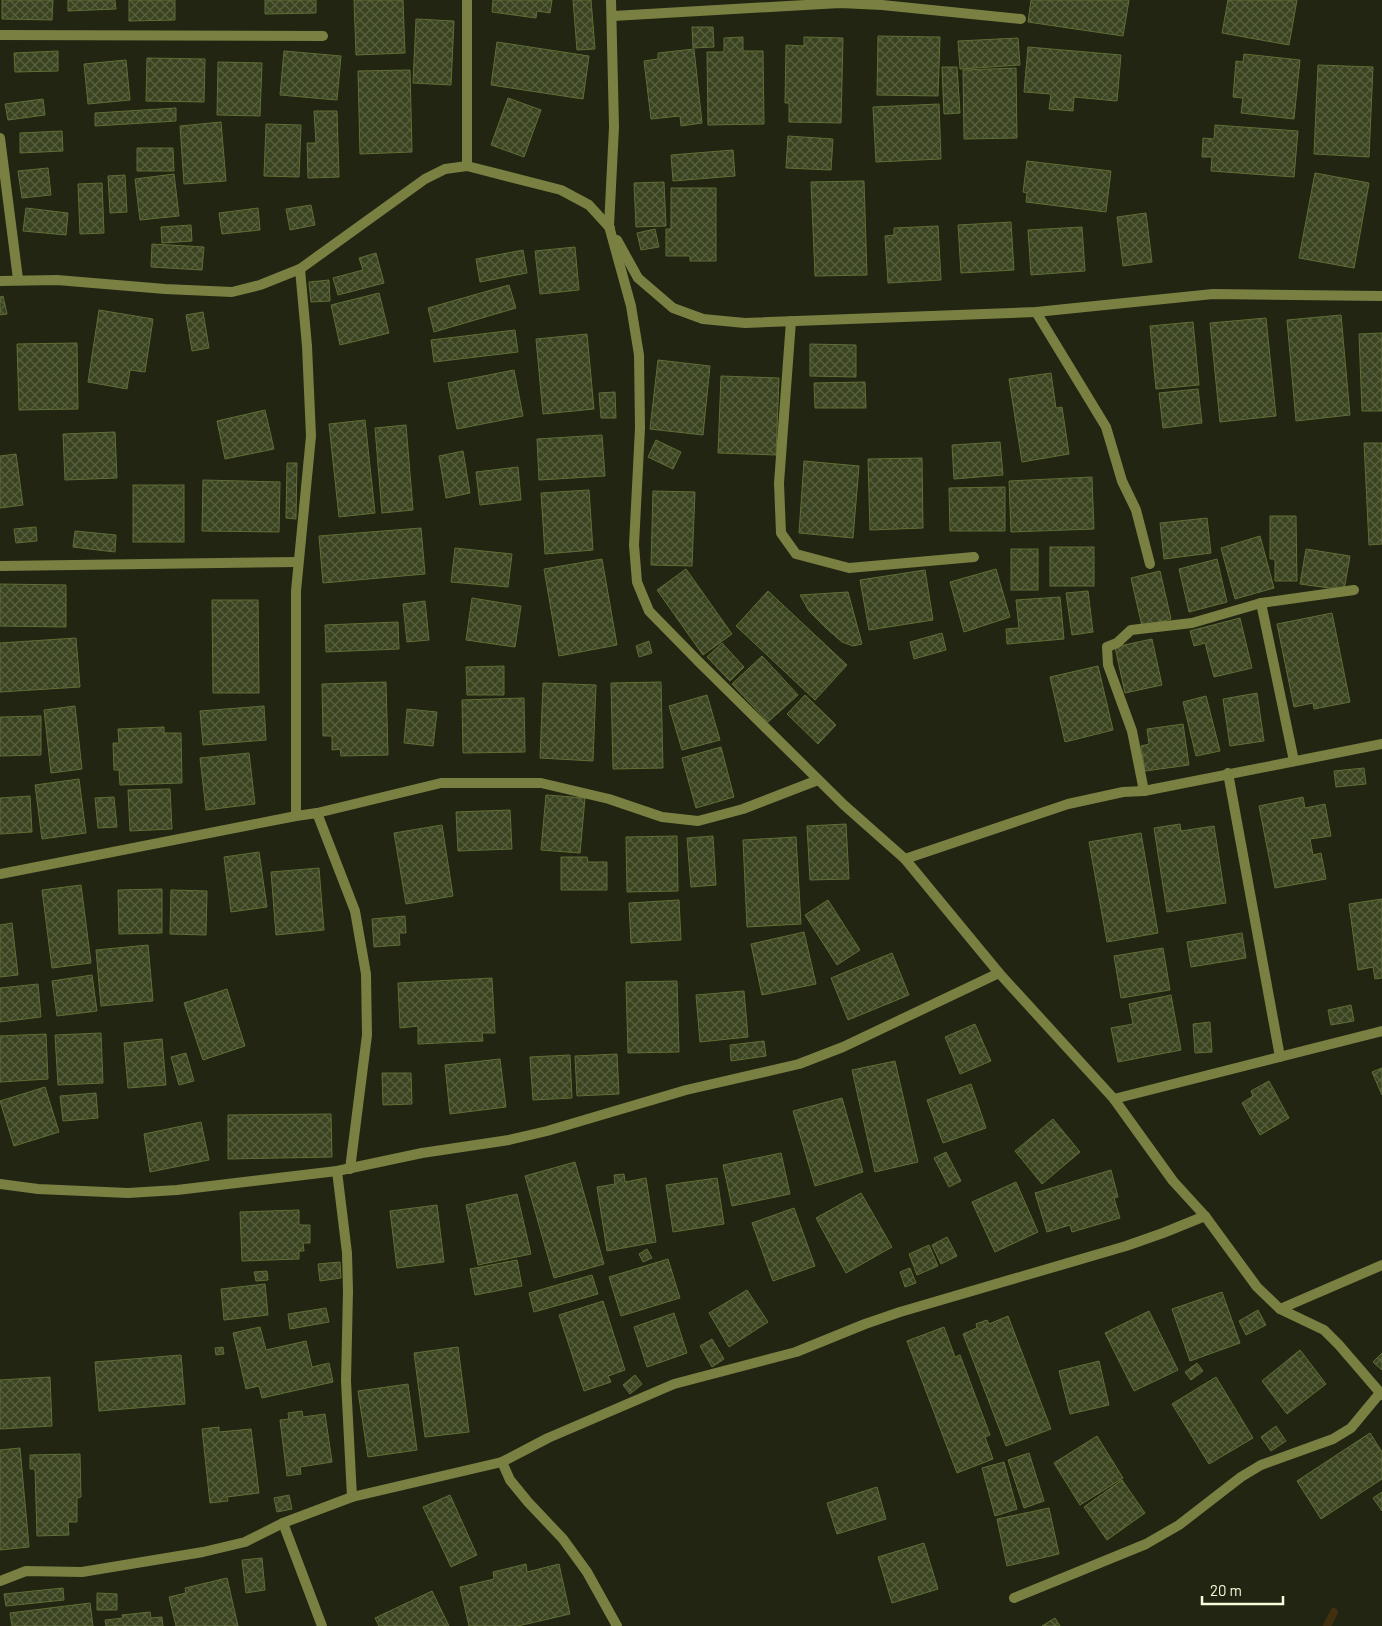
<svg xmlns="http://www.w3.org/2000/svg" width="1382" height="1626" font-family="Barlow,sans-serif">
<defs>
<pattern id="building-cross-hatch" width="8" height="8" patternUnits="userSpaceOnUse" patternTransform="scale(1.25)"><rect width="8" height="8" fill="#3b4420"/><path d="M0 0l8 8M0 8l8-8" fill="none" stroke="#586040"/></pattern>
</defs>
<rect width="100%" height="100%" fill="#212512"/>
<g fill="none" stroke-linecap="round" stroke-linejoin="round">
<path stroke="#403010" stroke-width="8" d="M1327 1626 1334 1612"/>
</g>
<g fill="url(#building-cross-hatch)" stroke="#606d35">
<path d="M2 0H53L52 20 2 19Z"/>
<path d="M68 0H115L116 9 68 11Z"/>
<path d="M129 0H175V20L129 21Z"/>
<path d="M265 0H316V13L265 14Z"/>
<path d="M354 0H403L405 53 356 55Z"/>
<path d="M493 0H552L550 13 537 11 536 18 492 12Z"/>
<path d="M573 0H591L595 49 577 50Z"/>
<path d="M1031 0H1129L1123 36 1028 22Z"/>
<path d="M1228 0H1297L1289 45 1222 33Z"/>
<path d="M416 19 454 21 451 85 413 83Z"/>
<path d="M692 27H713L714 47 693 48Z"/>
<path d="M878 36 940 37 938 96 877 95Z"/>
<path d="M743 37V51H763L764 124 708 125 707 52H724V38Z"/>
<path d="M804 37 843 38 841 123 789 122V103H785L786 45 804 46Z"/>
<path d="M1018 38 1020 65 960 69 958 41Z"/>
<path d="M497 42 589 56 583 99 491 85Z"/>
<path d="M1028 47 1121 55 1117 101 1074 97 1073 111 1049 109 1051 94 1024 92Z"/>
<path d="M694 49 702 123 681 126 680 116 651 119 644 61 658 59V53Z"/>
<path d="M58 51V71L15 72 14 53Z"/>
<path d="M284 51 341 56 337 100 280 95Z"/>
<path d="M1244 54 1300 60 1294 119 1241 113 1243 98 1233 97 1236 61 1243 62Z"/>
<path d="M147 58 205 59 204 102 146 101Z"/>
<path d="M126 60 130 100 88 104 84 64Z"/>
<path d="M218 62 262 63 260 116 217 115Z"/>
<path d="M1318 65 1373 67 1369 157 1314 154Z"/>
<path d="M942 67H957L960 113 944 114Z"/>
<path d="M1016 68 1017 138 964 139 963 70Z"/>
<path d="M410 70 412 152 360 154 358 71Z"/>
<path d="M508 98 541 110 524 157 491 145Z"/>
<path d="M43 99 45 115 8 120 5 104Z"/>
<path d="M939 104 941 159 876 162 873 107Z"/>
<path d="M176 108V121L95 126V113Z"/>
<path d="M314 111H337L339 177 308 178 307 143H316Z"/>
<path d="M221 122 226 181 184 184 180 126Z"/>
<path d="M266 124 301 125 299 177 264 176Z"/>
<path d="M1215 125 1298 131 1294 177 1211 171 1212 157H1202L1203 138 1214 139Z"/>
<path d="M62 131 63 151 20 153V133Z"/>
<path d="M788 136 833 139 831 170 786 168Z"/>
<path d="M137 148H173L174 171H137Z"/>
<path d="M733 150 735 176 673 181 671 155Z"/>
<path d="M1027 161 1111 171 1106 212 1026 202 1027 193 1023 192Z"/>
<path d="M48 168 51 195 22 198 18 171Z"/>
<path d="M1315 173 1369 183 1354 268 1299 258Z"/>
<path d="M174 174 179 216 140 220 135 179Z"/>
<path d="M125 175 127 212 110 213 108 176Z"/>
<path d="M864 181 867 275 815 276 811 182Z"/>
<path d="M664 182 666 226 636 227 634 183Z"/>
<path d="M102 183 104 233 80 234 78 184Z"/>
<path d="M671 188H716V261H690V256H666V229H671Z"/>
<path d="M311 205 315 225 290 230 286 209Z"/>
<path d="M26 208 68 213 66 235 23 231Z"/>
<path d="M258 208 260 230 222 234 219 213Z"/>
<path d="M1146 213 1152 262 1123 266 1117 217Z"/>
<path d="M1011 222 1014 270 961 273 958 225Z"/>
<path d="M191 225 192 241 162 243 161 227Z"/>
<path d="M938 226 941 280 888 283 885 236 894 235V228Z"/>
<path d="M1082 227 1085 271 1031 275 1028 230Z"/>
<path d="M655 229 659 247 641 250 637 233Z"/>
<path d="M152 244 204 247 202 270 151 267Z"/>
<path d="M575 247 579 290 540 294 535 251Z"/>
<path d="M523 250 527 273 480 282 476 259Z"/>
<path d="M376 253 384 283 338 295 333 278 363 270 359 258Z"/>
<path d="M329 280 330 301 311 302 309 282Z"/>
<path d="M509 285 516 308 434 332 428 308Z"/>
<path d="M379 293 389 333 340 345 331 305Z"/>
<path d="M3 296 7 314 0 315V297Z"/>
<path d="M99 310 153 319 145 372 130 370 127 389 88 382Z"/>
<path d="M203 312 209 348 192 351 186 315Z"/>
<path d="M1341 315 1350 415 1296 421 1287 320Z"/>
<path d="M1266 318 1276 416 1220 422 1210 323Z"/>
<path d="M1193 322 1199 385 1156 389 1150 326Z"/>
<path d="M515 330 518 352 434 362 431 340Z"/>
<path d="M1382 333V411H1362L1359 334Z"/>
<path d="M587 334 594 409 543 414 536 339Z"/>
<path d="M77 343 78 409 19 410 17 344Z"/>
<path d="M810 344 856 345V377L810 376Z"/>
<path d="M658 360 710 366 703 435 650 429Z"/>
<path d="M514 370 523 416 457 429 448 383Z"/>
<path d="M1051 373 1056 408 1062 407 1069 454 1022 462 1009 379Z"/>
<path d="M721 376 779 378 776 455 718 453Z"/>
<path d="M865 382 866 408H815L814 383Z"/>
<path d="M1198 389 1202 423 1163 428 1159 393Z"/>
<path d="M615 392 616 418H601L599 393Z"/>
<path d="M265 410 274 449 225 459 217 421Z"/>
<path d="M365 420 375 513 339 517 329 424Z"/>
<path d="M406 425 413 510 382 513 375 428Z"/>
<path d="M115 432 117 478 65 480 63 434Z"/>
<path d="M602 435 605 476 539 480 537 439Z"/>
<path d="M656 440 681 452 673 469 648 457Z"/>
<path d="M1000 442 1003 475 954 479 952 445Z"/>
<path d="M1364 443H1382V544L1369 545Z"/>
<path d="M463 451 470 493 446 498 439 456Z"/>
<path d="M16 454 23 505 0 508V456Z"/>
<path d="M922 458 923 528 870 530 868 459Z"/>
<path d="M804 461 859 466 853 538 799 533Z"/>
<path d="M287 463H297L296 519 286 518Z"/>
<path d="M518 467 521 500 480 505 476 472Z"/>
<path d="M1092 477 1094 529 1011 532 1009 481Z"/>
<path d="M203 480 280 482 279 532 202 531Z"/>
<rect x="133" y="485" width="51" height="57"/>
<path d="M1005 487V531H950L949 488Z"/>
<path d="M589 490 593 550 545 554 541 493Z"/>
<path d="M653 491 695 492 692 566 651 565Z"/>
<path d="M1270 516H1296L1297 581H1275V559H1270Z"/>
<path d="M1207 518 1211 553 1164 559 1160 523Z"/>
<path d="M36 527 37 541 16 543 14 529Z"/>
<path d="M421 528 425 574 323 583 319 536Z"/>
<path d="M75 531 116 535 115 552 73 547Z"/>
<path d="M1260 536 1274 588 1235 599 1221 548Z"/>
<rect x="1050" y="547" width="44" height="39"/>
<path d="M455 548 512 554 508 587 451 582Z"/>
<rect x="1011" y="549" width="27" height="41"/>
<path d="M1306 549 1350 556 1344 590 1300 584Z"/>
<path d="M602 559 617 645 559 656 544 569Z"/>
<path d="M1217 559 1227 602 1189 612 1179 569Z"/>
<path d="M686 569 732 634 703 655 657 590Z"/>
<path d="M996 569 1010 617 964 632 950 582Z"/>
<path d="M925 570 933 620 869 630 860 580Z"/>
<path d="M1160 571 1171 619 1142 626 1131 578Z"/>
<path d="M0 584 66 585V627L0 626Z"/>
<path d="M768 591 847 665 815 700 736 626Z"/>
<path d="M1088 591 1093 632 1072 635 1066 593Z"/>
<path d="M848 592 862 644 853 646 842 642 826 628 809 611 800 595Z"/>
<path d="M1060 597 1064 639 1007 644 1006 629 1019 628 1016 600Z"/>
<path d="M472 598 521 606 515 647 466 640Z"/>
<path d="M212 600H258L259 693H213Z"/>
<path d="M425 601 429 640 407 642 403 604Z"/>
<path d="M1332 613 1350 702 1314 709 1313 703 1294 707 1277 624Z"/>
<path d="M1240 618 1252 668 1214 677 1205 643 1194 646 1190 631Z"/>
<path d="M398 622 399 649 326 652 325 625Z"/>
<path d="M942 633 946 650 914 659 910 642Z"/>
<path d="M76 638 80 687 0 692V643Z"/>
<path d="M1152 639 1162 685 1125 693 1115 647Z"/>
<path d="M649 641 652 653 639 657 636 646Z"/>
<path d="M722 643 744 667 730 681 707 657Z"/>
<path d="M762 656 798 695 768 722 732 684Z"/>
<path d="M504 666V695H467L466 667Z"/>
<path d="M1098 666 1113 730 1065 742 1050 677Z"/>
<path d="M386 682 388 755 341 756 340 749 332 750V736H323L322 684Z"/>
<path d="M661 682 663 768 613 769 611 683Z"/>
<path d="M543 683 596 685 593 761 540 758Z"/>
<path d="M1257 693 1264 741 1230 746 1223 699Z"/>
<path d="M707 695 720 740 682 750 669 706Z"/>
<path d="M805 695 836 725 818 744 787 714Z"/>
<path d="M1206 696 1220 751 1196 756 1183 702Z"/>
<path d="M524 698 525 752 463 753 462 700Z"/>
<path d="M75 706 82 769 51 773 44 710Z"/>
<path d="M264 706 266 740 203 745 200 711Z"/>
<path d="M407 709 437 712 433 746 404 743Z"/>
<path d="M41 716V755L0 756V717Z"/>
<path d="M1183 724 1189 765 1145 771 1141 746 1149 744 1147 729Z"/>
<path d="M164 727V733H181L182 783 120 785 119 770H114L113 743H119L118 729Z"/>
<path d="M721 747 734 797 696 808 682 758Z"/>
<path d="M249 753 255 804 206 810 200 758Z"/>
<path d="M1364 768 1366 784 1336 787 1334 771Z"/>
<path d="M79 779 86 833 42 839 35 785Z"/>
<path d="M170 789 172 829 130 831 128 790Z"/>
<path d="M546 795 585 798 580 853 541 850Z"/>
<path d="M30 796 32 832 0 834V798Z"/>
<path d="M114 797 117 827 98 828 95 798Z"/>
<path d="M1303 797 1305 808 1325 804 1331 836 1310 839 1313 855 1321 853 1326 879 1275 888 1259 806Z"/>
<path d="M510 810 512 849 458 851 456 812Z"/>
<path d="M846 824 849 879 810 880 807 826Z"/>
<path d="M1180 824 1181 831 1214 826 1226 903 1167 912 1154 828Z"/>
<path d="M442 825 453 896 406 904 394 833Z"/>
<path d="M1141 833 1158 933 1107 942 1089 842Z"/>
<path d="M677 836 678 891 627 892 626 837Z"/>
<path d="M713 836 716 885 691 887 687 838Z"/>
<path d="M796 837 801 924 747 927 743 840Z"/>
<path d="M259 852 267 907 231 912 224 857Z"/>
<path d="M561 857H587L588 862H607V890H561Z"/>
<path d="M319 868 324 930 276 935 271 872Z"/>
<path d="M81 885 91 963 52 968 42 890Z"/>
<path d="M162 889V933L119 934 118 890Z"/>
<path d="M171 890 207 891 206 935 170 934Z"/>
<path d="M1382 899V978L1375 979 1373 967 1358 970 1349 904Z"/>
<path d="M679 900 681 940 631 943 629 903Z"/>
<path d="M828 900 860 950 837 965 805 915Z"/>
<path d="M405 916 406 933H399L400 945 374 947 372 919Z"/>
<path d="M12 923 18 975 0 977V925Z"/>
<path d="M804 932 816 984 762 995 751 944Z"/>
<path d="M1242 933 1246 958 1191 967 1187 942Z"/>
<path d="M148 945 153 1001 101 1006 96 950Z"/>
<path d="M1163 948 1170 990 1121 998 1114 956Z"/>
<path d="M892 953 909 995 848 1020 831 978Z"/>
<path d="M92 975 97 1011 57 1016 52 981Z"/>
<path d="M492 978 495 1033H482L483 1041 418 1044V1026L400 1028 398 983Z"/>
<path d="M677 981 679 1052 628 1053 626 982Z"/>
<path d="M38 984 41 1017 0 1022V988Z"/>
<path d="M227 989 245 1046 203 1060 184 1003Z"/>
<path d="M744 991 748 1037 700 1042 696 995Z"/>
<path d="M1171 995 1181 1050 1118 1062 1111 1028 1133 1024 1129 1004Z"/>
<path d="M1351 1005 1354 1021 1331 1025 1328 1010Z"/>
<path d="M1210 1022 1212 1052 1195 1053 1193 1024Z"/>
<path d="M975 1024 991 1061 960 1074 945 1037Z"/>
<path d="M101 1033 103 1083 58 1085 55 1035Z"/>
<path d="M46 1034 48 1079 0 1082V1036Z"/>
<path d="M162 1039 166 1085 128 1088 124 1043Z"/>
<path d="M764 1041 766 1056 731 1061 730 1045Z"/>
<path d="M186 1053 194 1081 179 1085 171 1057Z"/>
<path d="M617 1054 619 1094 577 1096 575 1056Z"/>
<path d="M570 1055 572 1098 533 1100 530 1057Z"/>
<path d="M500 1059 506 1107 450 1114 445 1065Z"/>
<path d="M895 1061 918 1162 875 1172 852 1070Z"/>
<path d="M1382 1068V1095L1372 1072Z"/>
<path d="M382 1073H411L412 1104 383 1105Z"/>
<path d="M1269 1081 1289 1118 1260 1135 1242 1103 1253 1096 1251 1091Z"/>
<path d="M971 1084 986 1128 943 1143 927 1100Z"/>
<path d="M45 1087 59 1132 14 1146 0 1101Z"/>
<path d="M96 1093 98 1118 63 1121 60 1096Z"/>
<path d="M842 1098 863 1172 815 1186 793 1111Z"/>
<path d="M331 1114 332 1157 228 1159V1115Z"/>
<path d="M1053 1119 1080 1152 1042 1184 1015 1151Z"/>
<path d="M201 1122 209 1160 150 1172 144 1134Z"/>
<path d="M946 1152 961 1181 949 1187 934 1158Z"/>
<path d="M781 1153 790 1194 732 1206 723 1165Z"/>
<path d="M575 1162 604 1264 554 1278 525 1176Z"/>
<path d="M1111 1170 1118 1197 1114 1198 1120 1218 1072 1232 1070 1225 1047 1232 1035 1193Z"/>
<path d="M624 1174 625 1182 646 1178 656 1242 607 1251 597 1187 615 1184 614 1175Z"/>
<path d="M717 1178 724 1224 673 1232 666 1185Z"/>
<path d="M1016 1182 1038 1232 995 1252 972 1202Z"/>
<path d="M861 1193 892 1247 846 1273 816 1218Z"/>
<path d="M517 1194 531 1254 478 1265 466 1205Z"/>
<path d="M437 1205 444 1262 397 1268 390 1211Z"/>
<path d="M794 1208 815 1266 773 1281 752 1223Z"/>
<path d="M299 1210V1225H310V1243H303L304 1251H299V1259L242 1261 240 1212Z"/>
<path d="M947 1237 957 1256 941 1264 932 1245Z"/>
<path d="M929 1245 938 1266 917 1275 909 1254Z"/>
<path d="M647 1249 652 1258 643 1262 639 1254Z"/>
<path d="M668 1259 680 1298 621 1316 609 1277Z"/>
<path d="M517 1260 522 1286 475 1295 470 1269Z"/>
<path d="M340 1262 341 1278 320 1281 318 1264Z"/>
<path d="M910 1268 916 1283 905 1287 900 1272Z"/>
<path d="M267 1271 268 1280 256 1281 254 1272Z"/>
<path d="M592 1275 598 1294 534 1312 529 1293Z"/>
<path d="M265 1284 268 1315 224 1320 221 1289Z"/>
<path d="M747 1290 768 1322 729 1347 709 1313Z"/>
<path d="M1222 1292 1240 1343 1190 1361 1172 1309Z"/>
<path d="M603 1301 625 1370 608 1376 611 1382 584 1391 559 1315Z"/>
<path d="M326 1308 329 1322 290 1329 288 1314Z"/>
<path d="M1258 1310 1266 1325 1246 1335 1239 1321Z"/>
<path d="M1149 1311 1178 1370 1134 1391 1105 1333Z"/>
<path d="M674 1313 687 1353 647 1367 634 1327Z"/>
<path d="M1008 1316 1051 1429 1006 1446 963 1334 977 1328 976 1324 987 1320 989 1324Z"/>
<path d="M260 1327 266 1350 306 1341 312 1367 329 1363 333 1382 262 1398 259 1386 246 1389 233 1333Z"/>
<path d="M944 1327 955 1357 960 1355 990 1435 985 1437 993 1459 957 1473 907 1341Z"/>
<path d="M712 1339 724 1359 712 1367 700 1346Z"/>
<path d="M223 1347 224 1354 216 1355 215 1348Z"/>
<path d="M458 1347 469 1432 425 1437 414 1353Z"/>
<path d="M1300 1350 1326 1384 1287 1414 1262 1381Z"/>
<path d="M1382 1353V1370L1373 1362Z"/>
<path d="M181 1355 185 1404 99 1411 95 1362Z"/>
<path d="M1099 1361 1109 1405 1070 1414 1059 1371Z"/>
<path d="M1197 1363 1203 1371 1191 1380 1185 1372Z"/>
<path d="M635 1375 642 1384 630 1394 623 1385Z"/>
<path d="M50 1377 52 1426 0 1429V1380Z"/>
<path d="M1216 1377 1253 1438 1209 1464 1172 1404Z"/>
<path d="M408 1384 417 1450 368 1457 358 1391Z"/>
<path d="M302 1411 303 1417 325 1414 332 1462 300 1467 301 1474 287 1476 280 1420 289 1419 288 1413Z"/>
<path d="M1276 1426 1286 1441 1271 1451 1261 1437Z"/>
<path d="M219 1427V1432L251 1429 259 1493 227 1497 228 1501 210 1503 202 1429Z"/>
<path d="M1370 1433 1382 1452V1479L1321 1519 1297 1481Z"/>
<path d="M1097 1436 1123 1478 1080 1505 1054 1463Z"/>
<path d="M20 1448 29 1547 0 1550V1450Z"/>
<path d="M1029 1453 1044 1501 1024 1508 1008 1460Z"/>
<path d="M80 1454 81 1497 77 1498V1522H68L69 1535 37 1536 35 1469H30V1455Z"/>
<path d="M1004 1462 1017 1509 995 1516 982 1468Z"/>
<path d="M1122 1480 1145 1513 1107 1540 1084 1507Z"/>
<path d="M877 1487 886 1519 837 1534 827 1503Z"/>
<path d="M1382 1492V1511L1373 1498Z"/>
<path d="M289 1495 292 1509 277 1512 274 1498Z"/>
<path d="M450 1495 477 1555 451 1567 423 1507Z"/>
<path d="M1049 1508 1059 1554 1007 1566 997 1519Z"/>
<path d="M924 1543 938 1589 892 1603 878 1557Z"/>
<path d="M262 1558 265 1590 246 1593 242 1560Z"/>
<path d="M526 1564 527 1572 559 1564 570 1614 518 1626H469L460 1587 494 1579 493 1572Z"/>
<path d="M227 1578 238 1626H176L169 1597 186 1593 185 1588Z"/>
<path d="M63 1588 64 1600 6 1606 4 1594Z"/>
<path d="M432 1591 449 1626H379L375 1618Z"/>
<path d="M97 1593 117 1594V1610H97Z"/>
<path d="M90 1603 93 1626H12L10 1613Z"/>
<path d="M150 1612 151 1618 162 1617 163 1626H106L105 1620 123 1618 122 1615Z"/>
<path d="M1055 1618 1060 1626H1042Z"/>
</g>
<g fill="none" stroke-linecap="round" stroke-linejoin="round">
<g stroke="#7a7f42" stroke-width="10">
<path d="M467 0V166"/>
<path d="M611 0 614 127 609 226 631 306 639 355 640 428 634 545 637 582 649 611 700 663 844 805 905 859 999 973 1114 1099 1173 1181 1205 1216 1257 1287 1280 1309 1324 1330 1339 1345 1382 1395"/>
<path d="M613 16 840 3 882 5 1021 19"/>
<path d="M0 35 323 36"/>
<path d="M0 138 18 279"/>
<path d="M617 240 638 278 673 308 703 319 745 323 1036 312 1213 294 1382 296"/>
<path d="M0 281 57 280 165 289 232 292 260 285 300 269 425 179 445 169 467 166 561 190 589 205 610 228"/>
<path d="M1036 312 1106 427 1122 481 1136 510 1150 564"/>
<path d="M791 321 779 483 781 533 796 554 849 568 974 557"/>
<path d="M0 566 298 562"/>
<path d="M1261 603 1294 761"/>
<path d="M1228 773 1280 1057"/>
<path d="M1144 791 1132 731 1108 665 1107 647 1117 643 1131 630 1192 623 1261 603 1354 590"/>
<path d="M317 813 355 911 366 974 367 1035 350 1169"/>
<path d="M296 816V591L311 436 307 346 300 269"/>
<path d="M905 859 1068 804 1123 792 1144 791 1382 744"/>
<path d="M0 874 296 816 317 813 441 783H541L609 799 662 817 698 821 743 809 818 780"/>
<path d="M1114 1099 1382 1031"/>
<path d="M337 1171 347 1253 348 1291 346 1381 352 1497"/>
<path d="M0 1184 38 1189 128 1193 177 1190 337 1171 422 1153 509 1140 547 1131 686 1090 799 1064 843 1047 999 973"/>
<path d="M1280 1309 1382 1265"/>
<path d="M502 1462 548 1438 674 1384 796 1352 865 1324 900 1312 1126 1246 1163 1233 1205 1216"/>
<path d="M283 1523 322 1626"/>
<path d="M0 1581 26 1571 82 1572 203 1552 245 1542 283 1523 352 1497 502 1462 510 1480 528 1502 563 1539 587 1572 617 1626"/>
<path d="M1014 1598 1146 1544 1179 1525 1241 1477 1261 1465 1333 1439 1351 1428 1380 1393"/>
</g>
</g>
<path d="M1202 1596v8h81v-8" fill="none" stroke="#f6fbda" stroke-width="2.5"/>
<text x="1210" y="1596" font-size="15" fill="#f6fbda" stroke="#212512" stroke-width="4" paint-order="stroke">20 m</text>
</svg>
